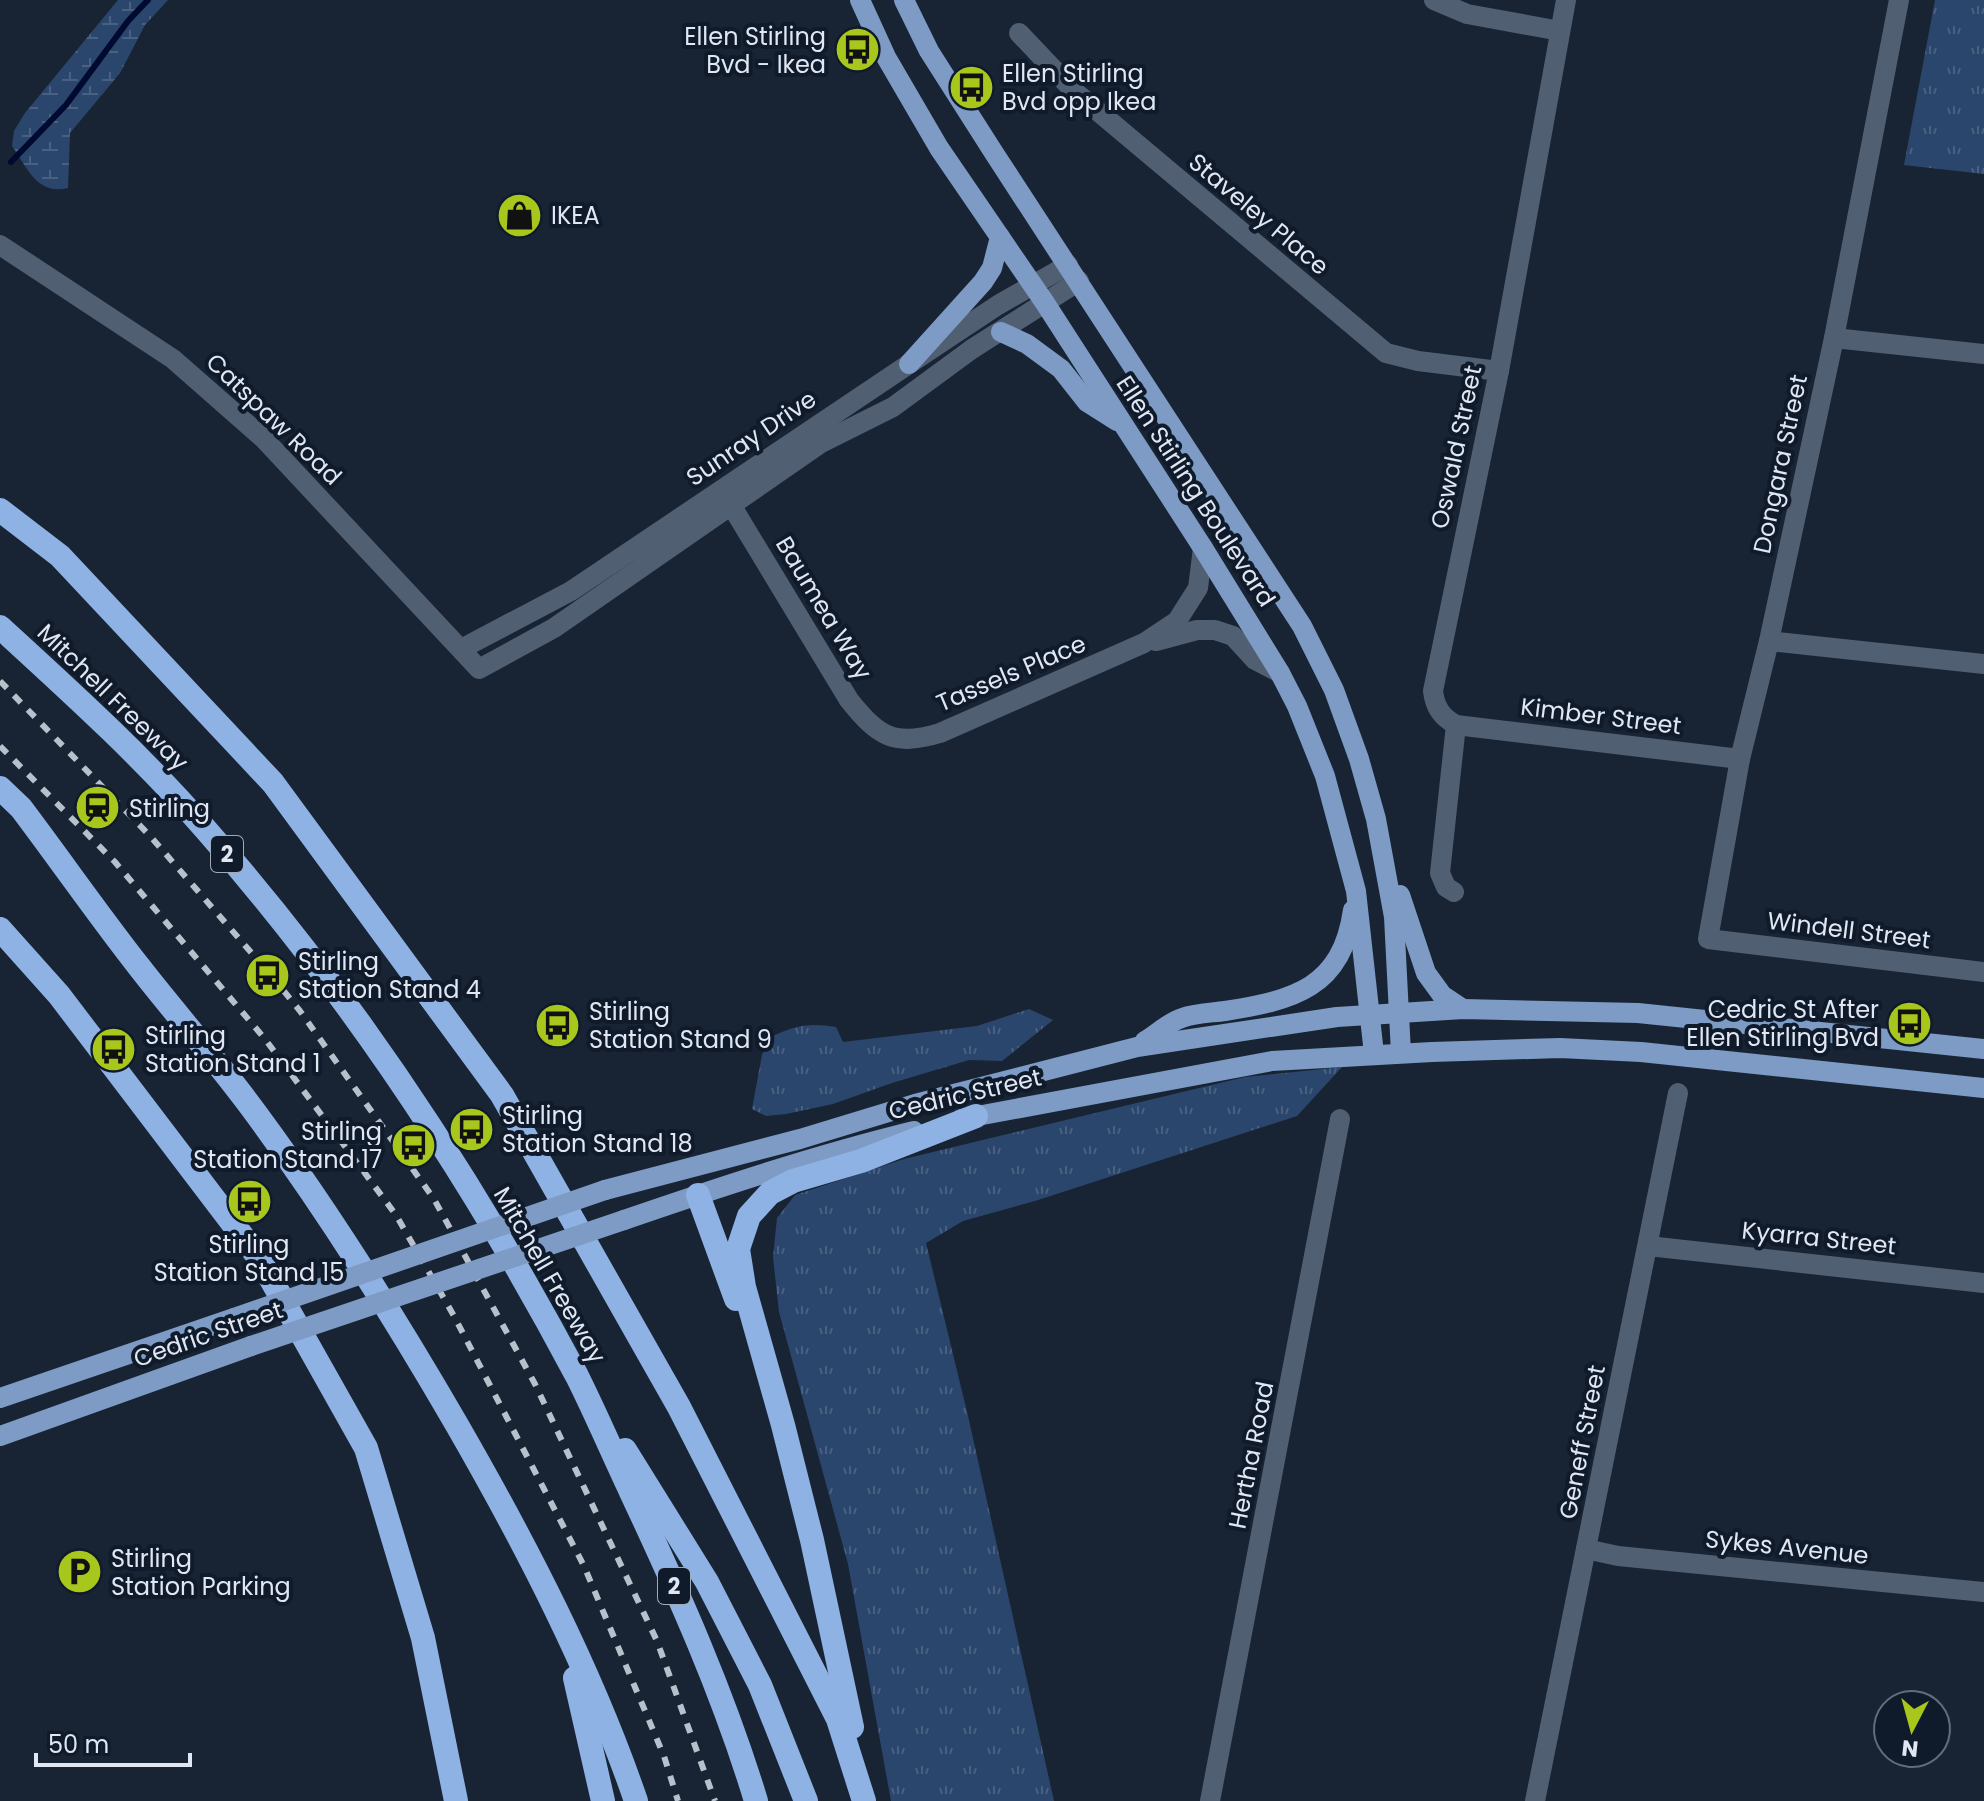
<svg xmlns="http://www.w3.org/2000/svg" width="1984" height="1801" font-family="Poppins,sans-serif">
<defs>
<pattern id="grass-tufts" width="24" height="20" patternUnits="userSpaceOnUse" patternTransform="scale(2)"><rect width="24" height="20" fill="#2b466c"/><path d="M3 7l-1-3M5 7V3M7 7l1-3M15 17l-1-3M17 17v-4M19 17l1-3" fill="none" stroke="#496181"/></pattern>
<pattern id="wetland-marsh" width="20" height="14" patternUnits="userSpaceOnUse" patternTransform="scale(2)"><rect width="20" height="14" fill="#2b466c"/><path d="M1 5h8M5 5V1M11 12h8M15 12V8" fill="none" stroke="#496181"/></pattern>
</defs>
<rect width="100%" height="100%" fill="#182434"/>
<g fill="url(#grass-tufts)">
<path d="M1935 0H1984V174L1904 165Z"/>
<path d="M1029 1009 1053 1020 1002 1061 969 1060 892 1083 833 1104 786 1114 766 1116 752 1109 762 1055 769 1038C792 1026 810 1022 836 1027L843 1042 977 1026Z"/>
<path d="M1342 1067 1297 1116 1035 1201 963 1221 926 1243 968 1416 1054 1801H891L848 1564 779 1312 773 1257 777 1218 795 1195 904 1159 1245 1077Z"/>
</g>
<path fill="url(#wetland-marsh)" d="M118 0H168L145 25 120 73 70 133 68 188C37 195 28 169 12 146L14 131 25 113Z"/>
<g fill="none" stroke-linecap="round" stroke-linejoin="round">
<path stroke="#00092f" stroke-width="6" d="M11 162 66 105 128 21 148 0"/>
<g stroke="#515f73" stroke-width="20">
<path d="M1434 0 1467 14 1560 31"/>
<path d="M1899 0 1834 338 1769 641 1740 759 1708 939 1984 972"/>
<path d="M1019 33 1075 92 1386 353 1418 361 1499 371"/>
<path d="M0 245 173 359 263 438 479 669 554 628 821 443 893 407 972 349 1079 281"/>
<path d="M1834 338 1984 354"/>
<path d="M725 495 849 700C878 736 893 747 940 733L1144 643 1177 621 1198 588 1203 548"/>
<path d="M1156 641 1197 630H1215L1233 636 1255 660 1280 673"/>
<path d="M1769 641 1984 664"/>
<path d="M461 649 571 591 909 364 998 305 1068 265"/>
<path d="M1456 725 1740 759"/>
<path d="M1454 892 1446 887 1440 873 1456 725C1442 717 1435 708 1433 691L1499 371 1566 0"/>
<path d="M1648 1246 1984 1283"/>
<path d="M1586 1549 1618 1556 1984 1592"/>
<path d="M1210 1801 1340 1119"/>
<path d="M1535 1801 1678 1093"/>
</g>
<g stroke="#7d9bc4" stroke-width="20">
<path d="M860 0 886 57 939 148 1045 303 1203 548 1280 673 1297 706 1325 776 1356 891 1374 1054"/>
<path d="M904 0 929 51 994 153 1302 626 1334 690 1359 759 1376 819 1394 917 1401 1053"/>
<path d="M1001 332 1027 344 1061 369 1087 402 1117 421"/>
<path d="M909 364 983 282 992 268 1000 237"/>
<path d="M1400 895 1426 973 1442 995 1463 1009"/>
<path d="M1145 1041C1157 1034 1169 1022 1182 1018 1195 1013 1211 1013 1225 1011 1294 1000 1342 988 1353 910"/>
<path d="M961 1119 1272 1061 1432 1052 1560 1048 1641 1052 1984 1088"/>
<path d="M605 1190 800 1139 915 1104 1137 1047 1337 1017 1463 1009 1638 1013 1984 1049"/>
<path d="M624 1220C720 1187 816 1155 914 1131"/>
<path d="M0 1398 234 1318"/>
<path d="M0 1436 251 1346"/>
</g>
<g stroke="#8fb2e4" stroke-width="24">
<path d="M0 510 60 556 273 783 502 1095 679 1407 838 1719 864 1801"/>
<path d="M0 627C71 692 144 758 207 831 352 996 474 1182 577 1376 596 1414 613 1454 631 1492 678 1592 724 1695 756 1801"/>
<path d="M0 788 21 808C61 861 99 916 140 968 179 1018 220 1064 257 1115 330 1214 395 1318 457 1425 526 1545 591 1670 636 1801"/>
<path d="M0 929 59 995 259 1258 366 1448 423 1638 456 1801"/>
<path d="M698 1195 736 1299"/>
<path d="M625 1450 707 1582 760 1685 806 1801"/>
<path d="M575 1678 603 1801"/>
<path d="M852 1727 812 1540 783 1425 744 1287 738 1249 749 1216 770 1193 793 1181 861 1161 976 1116"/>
</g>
<g stroke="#b8c0cc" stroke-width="6" stroke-dasharray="10 10" stroke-linecap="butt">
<path d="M0 681 151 837 275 980 300 1011 434 1199 535 1384 657 1641 715 1801"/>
<path d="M0 746 115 862 265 1039 396 1215 454 1316 584 1566 664 1756 678 1801"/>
</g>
<g stroke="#7d9bc4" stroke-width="20">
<path d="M234 1318 605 1190"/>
<path d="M251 1346 624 1220"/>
</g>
</g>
<defs>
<symbol id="bus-disc" viewBox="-11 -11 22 22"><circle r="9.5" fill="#a8c71d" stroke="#0f1a2a"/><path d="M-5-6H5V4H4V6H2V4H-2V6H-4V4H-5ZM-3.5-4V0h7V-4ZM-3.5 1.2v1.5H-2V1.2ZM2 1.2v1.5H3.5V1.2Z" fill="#111"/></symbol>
<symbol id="shop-disc" viewBox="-11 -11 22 22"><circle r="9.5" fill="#a8c71d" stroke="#0f1a2a"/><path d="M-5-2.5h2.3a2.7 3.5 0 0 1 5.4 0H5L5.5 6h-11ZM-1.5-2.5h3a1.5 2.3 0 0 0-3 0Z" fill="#111"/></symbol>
<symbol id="station-disc" viewBox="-11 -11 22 22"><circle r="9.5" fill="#a8c71d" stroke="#0f1a2a"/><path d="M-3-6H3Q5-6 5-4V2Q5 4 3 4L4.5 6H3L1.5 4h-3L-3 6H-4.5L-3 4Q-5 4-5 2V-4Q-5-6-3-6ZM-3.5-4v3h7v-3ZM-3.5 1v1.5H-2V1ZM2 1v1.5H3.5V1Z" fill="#111"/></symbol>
<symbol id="parking-disc" viewBox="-11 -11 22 22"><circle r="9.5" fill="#a8c71d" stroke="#0f1a2a"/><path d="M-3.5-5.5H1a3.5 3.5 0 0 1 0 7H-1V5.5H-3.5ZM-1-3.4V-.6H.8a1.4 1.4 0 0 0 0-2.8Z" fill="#111"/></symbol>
</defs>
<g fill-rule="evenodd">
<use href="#bus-disc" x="832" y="24" width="51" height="51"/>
<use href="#bus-disc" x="946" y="62" width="51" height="51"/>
<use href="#shop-disc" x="494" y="190" width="51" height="51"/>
<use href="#station-disc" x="72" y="782" width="51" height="51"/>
<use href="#bus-disc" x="242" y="950" width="51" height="51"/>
<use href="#bus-disc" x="1884" y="998" width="51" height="51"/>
<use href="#bus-disc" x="532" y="1000" width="51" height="51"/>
<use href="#bus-disc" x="88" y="1024" width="51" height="51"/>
<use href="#bus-disc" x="446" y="1104" width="51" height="51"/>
<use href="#bus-disc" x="388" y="1120" width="51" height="51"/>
<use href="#bus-disc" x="224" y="1176" width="51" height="51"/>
<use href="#parking-disc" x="54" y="1546" width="51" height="51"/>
</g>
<g text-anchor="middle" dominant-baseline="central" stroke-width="8" stroke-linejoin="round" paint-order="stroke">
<g fill="#0f1a2a" stroke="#a1aab7" stroke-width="2">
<rect x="211" y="836" width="32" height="36" rx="6"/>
<rect x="658" y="1568" width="32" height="36" rx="6"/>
</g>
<g font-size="22" font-weight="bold" fill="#e0e7f3">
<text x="227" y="854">2</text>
<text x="674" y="1586">2</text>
</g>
<g font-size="24" fill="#e0e7f3" stroke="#0f1a2a" text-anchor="start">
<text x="826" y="36" text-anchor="end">Ellen Stirling<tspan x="826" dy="28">Bvd - Ikea</tspan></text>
<text x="1002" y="73">Ellen Stirling<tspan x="1002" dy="28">Bvd opp Ikea</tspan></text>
<text x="551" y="215">IKEA</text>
<text x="129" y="808">Stirling</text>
<text x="298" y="961">Stirling<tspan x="298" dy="28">Station Stand 4</tspan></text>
<text x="1879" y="1009" text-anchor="end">Cedric St After<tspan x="1879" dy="28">Ellen Stirling Bvd</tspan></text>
<text x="589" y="1011">Stirling<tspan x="589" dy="28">Station Stand 9</tspan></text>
<text x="145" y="1035">Stirling<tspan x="145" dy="28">Station Stand 1</tspan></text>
<text x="502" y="1115">Stirling<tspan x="502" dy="28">Station Stand 18</tspan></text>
<text x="382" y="1131" text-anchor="end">Stirling<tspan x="382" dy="28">Station Stand 17</tspan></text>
<text x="249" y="1244" text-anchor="middle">Stirling<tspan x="249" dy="28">Station Stand 15</tspan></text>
<text x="111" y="1558">Stirling<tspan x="111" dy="28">Station Parking</tspan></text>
</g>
<g font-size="24" fill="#e0e7f3" stroke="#0f1a2a">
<text transform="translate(1259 214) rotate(40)">Staveley Place</text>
<text transform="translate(274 419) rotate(44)">Catspaw Road</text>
<text transform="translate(751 438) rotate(-34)">Sunray Drive</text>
<text transform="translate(1456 447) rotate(-78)">Oswald Street</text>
<text transform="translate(1780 464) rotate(-78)">Dongara Street</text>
<text transform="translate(1196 491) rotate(57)">Ellen Stirling Boulevard</text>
<text transform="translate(824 608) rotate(59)">Baumea Way</text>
<text transform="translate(1011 673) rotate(-23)">Tassels Place</text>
<text transform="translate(113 697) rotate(44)">Mitchell Freeway</text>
<text transform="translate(1601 716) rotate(7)">Kimber Street</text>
<text transform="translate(1849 930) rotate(7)">Windell Street</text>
<text transform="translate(965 1094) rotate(-13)">Cedric Street</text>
<text transform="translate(1819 1238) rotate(6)">Kyarra Street</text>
<text transform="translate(550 1275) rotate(60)">Mitchell Freeway</text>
<text transform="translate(208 1334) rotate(-19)">Cedric Street</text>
<text transform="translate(1582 1442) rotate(-79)">Geneff Street</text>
<text transform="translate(1251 1455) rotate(-79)">Hertha Road</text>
<text transform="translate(1787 1547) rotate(6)">Sykes Avenue</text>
</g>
</g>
<g transform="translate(1912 1729) rotate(186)"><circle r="38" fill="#0f1a2a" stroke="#636c7a" stroke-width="2"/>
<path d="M0-6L14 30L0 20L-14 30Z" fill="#a8c71d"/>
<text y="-12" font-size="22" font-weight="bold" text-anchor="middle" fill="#e0e7f3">N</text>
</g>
<path d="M36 1753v12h154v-12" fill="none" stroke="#e0e7f3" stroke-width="4"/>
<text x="48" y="1753" font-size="24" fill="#e0e7f3" stroke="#0f1a2a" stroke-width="6" paint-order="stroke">50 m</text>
</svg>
